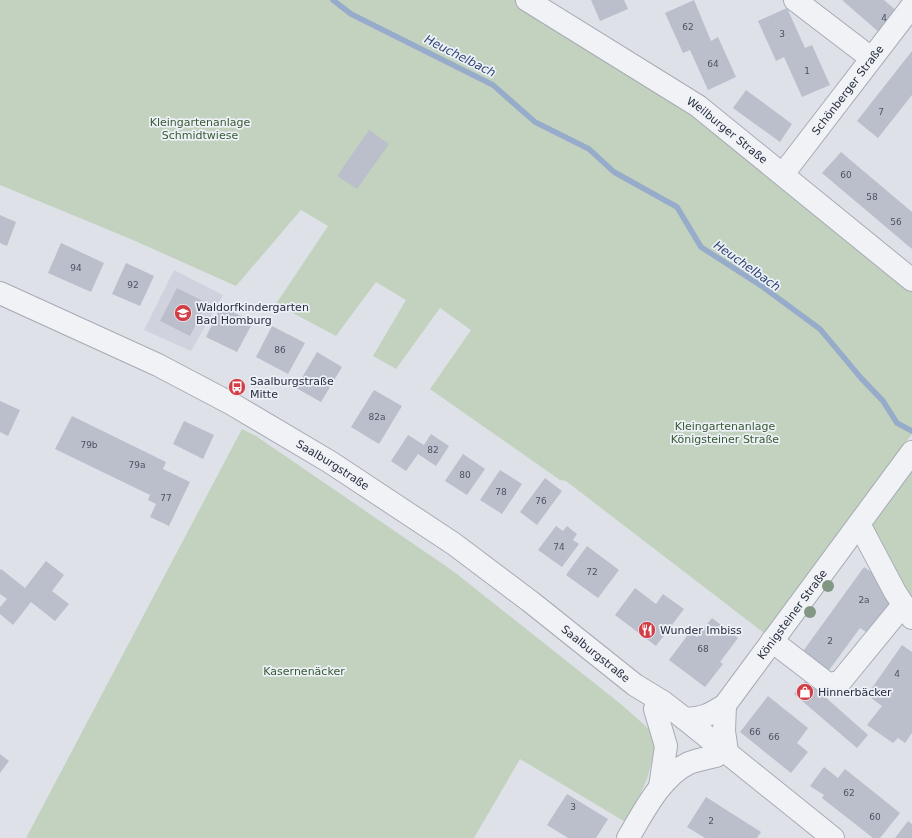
<svg xmlns="http://www.w3.org/2000/svg" width="912" height="838" font-family="'DejaVu Sans',sans-serif">
<rect width="100%" height="100%" fill="#dee1e8"/>
<path fill="#d0d3dd" d="M174 270 223 295 191 351 144 330Z"/>
<g fill="#c2d2be">
<path d="M0 0H527L698 106 912 280V434L764 633 566 481 560 480 430 389 471 330 440 308 396 369 373 356 406 300 376 282 336 336 276 304 328 226 301 210 236 286 133 240 0 185Z"/>
<path d="M242 429 256 436 453 571 622 705 649 729 656 746 647 779 627 823 520 759 474 838H26Z"/>
<path d="M912 452V596L859 524Z"/>
</g>
<g fill="none" stroke-linecap="round" stroke-linejoin="round">
<path stroke="#97abca" stroke-width="5.5" d="M333 0 351 14 493 85 535 122 589 149 614 172 677 207 701 247 763 287 820 329 861 378 883 401 897 423 912 431"/>
</g>
<g fill="#bbbfcb">
<path d="M591 0H624L628 9 600 21Z"/>
<path d="M694 0 711 41 718 37 736 77 708 90 690 50 683 53 665 13Z"/>
<path d="M842 0H884L899 13 881 34Z"/>
<path d="M787 8 805 48 812 45 830 85 802 97 784 57 776 61 758 21Z"/>
<path d="M912 51V95L878 138 857 121Z"/>
<path d="M746 90 792 124 780 142 733 108Z"/>
<path d="M369 130 389 144 357 189 337 176Z"/>
<path d="M841 152 912 212V249L822 173Z"/>
<path d="M0 215 16 222 7 246 0 243Z"/>
<path d="M61 243 104 263 91 292 48 273Z"/>
<path d="M126 263 154 276 140 306 112 294Z"/>
<path d="M177 288 207 303 190 336 160 321Z"/>
<path d="M221 306 253 322 237 352 206 337Z"/>
<path d="M272 326 305 343 288 374 256 357Z"/>
<path d="M317 352 342 367 321 402 296 388Z"/>
<path d="M374 390 402 406 379 444 351 427Z"/>
<path d="M0 401 20 410 8 436 0 432Z"/>
<path d="M72 416 166 462 163 469 190 482 169 526 150 517 156 504 148 500 150 495 55 449Z"/>
<path d="M184 421 214 435 203 459 173 444Z"/>
<path d="M431 434 449 446 436 466 418 454 406 471 391 461 408 435 424 445Z"/>
<path d="M463 454 485 469 467 495 445 481Z"/>
<path d="M500 470 522 484 502 514 480 500Z"/>
<path d="M545 478 562 491 537 525 520 512Z"/>
<path d="M556 526 563 531 567 526 577 534 573 540 579 544 562 567 538 550Z"/>
<path d="M587 546 619 570 598 598 566 575Z"/>
<path d="M46 561 64 575 52 591 69 604 55 621 31 602 13 625 0 614V607L7 599 0 594V570L1 569 25 588Z"/>
<path d="M864 567 882 579 890 591 885 598 892 602 869 634 860 628 827 673 801 654Z"/>
<path d="M635 588 656 604 663 594 684 609 656 646 615 615Z"/>
<path d="M712 618 738 638 720 662 723 664 705 687 669 660 690 632 697 637Z"/>
<path d="M902 645 912 652V733L905 743 898 738 893 743 867 725 882 706 867 695Z"/>
<path d="M806 680 868 735 857 748 794 694Z"/>
<path d="M768 696 808 728 797 743 808 752 791 773 740 732Z"/>
<path d="M0 754 9 761 0 773Z"/>
<path d="M824 767 838 778 845 769 900 813 880 838H873L822 798 824 795 810 786Z"/>
<path d="M567 794 608 819 596 838H568L547 825Z"/>
<path d="M706 797 761 832 757 838H705L687 827Z"/>
<path d="M908 821 912 824V838H895Z"/>
</g>
<g fill="none" stroke-linecap="round" stroke-linejoin="round">
<defs>
<g id="minor">
<path id="s1" d="M527 0 698 106 912 280"/>
<path d="M795 0 871 58"/>
<path id="s2" d="M783 174 912 6"/>
<path id="s3" d="M0 293 158 365 232 404 330 462 454 544 531 602 635 685 663 702 685 719 833 838"/>
<path d="M859 524 895 592 912 618"/>
<path d="M772 641 828 684 840 682 903 605"/>
<path d="M725 705 724 731 727 752"/>
<path d="M655 709 666 746 660 787"/>
<path id="s4" d="M685 719C704 718 709 715 725 705L912 452"/>
<path d="M628 838C643 813 661 776 689 763 697 760 707 758 716 756"/>
</g>
</defs>
<use href="#minor" stroke="#a7abb5" stroke-width="24"/>
<use href="#minor" stroke="#f0f2f6" stroke-width="22"/>
</g>
<g fill="#829784">
<circle cx="828" cy="586" r="6"/>
<circle cx="810" cy="612" r="6"/>
</g>
<defs>
<symbol id="school-disc" viewBox="-11 -11 22 22"><circle r="9.5" fill="#d33d45" stroke="#edf0f6"/><path d="M0-5L7-2L0 1L-7-2ZM-4 1L0 2.5L4 1V4Q0 6-4 4Z" fill="#fff"/></symbol>
<symbol id="bus-disc" viewBox="-11 -11 22 22"><circle r="9.5" fill="#d33d45" stroke="#edf0f6"/><path d="M-5-6H5V4H4V6H2V4H-2V6H-4V4H-5ZM-3.5-4V0h7V-4ZM-3.5 1.2v1.5H-2V1.2ZM2 1.2v1.5H3.5V1.2Z" fill="#fff"/></symbol>
<symbol id="restaurant-disc" viewBox="-11 -11 22 22"><circle r="9.5" fill="#d33d45" stroke="#edf0f6"/><path d="M-5-6h1v4h1v-4h1v4h1v-4h1v5L-1.5 .5V6h-2V.5L-5-1ZM5-6V6H3V1.5H1.5Q1.5-4 5-6Z" fill="#fff"/></symbol>
<symbol id="shop-disc" viewBox="-11 -11 22 22"><circle r="9.5" fill="#d33d45" stroke="#edf0f6"/><path d="M-5-2.5h2.3a2.7 3.5 0 0 1 5.4 0H5L5.5 6h-11ZM-1.5-2.5h3a1.5 2.3 0 0 0-3 0Z" fill="#fff"/></symbol>
</defs>
<g fill-rule="evenodd">
<use href="#school-disc" x="173" y="303" width="20" height="20"/>
<use href="#bus-disc" x="227" y="377" width="20" height="20"/>
<use href="#restaurant-disc" x="637" y="620" width="20" height="20"/>
<use href="#shop-disc" x="795" y="682" width="20" height="20"/>
</g>
<g text-anchor="middle" dominant-baseline="central" stroke-width="3.5" stroke-linejoin="round" paint-order="stroke">
<g font-size="9" fill="#4b5262">
<text x="884" y="18">4</text>
<text x="688" y="27">62</text>
<text x="782" y="34">3</text>
<text x="713" y="64">64</text>
<text x="807" y="71">1</text>
<text x="881" y="112">7</text>
<text x="846" y="175">60</text>
<text x="872" y="197">58</text>
<text x="896" y="222">56</text>
<text x="76" y="268">94</text>
<text x="133" y="285">92</text>
<text x="280" y="350">86</text>
<text x="377" y="417">82a</text>
<text x="89" y="445">79b</text>
<text x="433" y="450">82</text>
<text x="137" y="465">79a</text>
<text x="465" y="475">80</text>
<text x="501" y="492">78</text>
<text x="166" y="498">77</text>
<text x="541" y="501">76</text>
<text x="559" y="547">74</text>
<text x="592" y="572">72</text>
<text x="864" y="600">2a</text>
<text x="830" y="641">2</text>
<text x="703" y="649">68</text>
<text x="897" y="674">4</text>
<text x="755" y="732">66</text>
<text x="774" y="737">66</text>
<text x="849" y="793">62</text>
<text x="573" y="807">3</text>
<text x="875" y="817">60</text>
<text x="711" y="821">2</text>
</g>
<g font-size="11" fill="#262d3f" stroke="#edf0f6">
<text stroke="none"><textPath href="#s2" startOffset="106">Schönberger Straße</textPath></text>
<text stroke="none"><textPath href="#s1" startOffset="239">Weilburger Straße</textPath></text>
<text stroke="none"><textPath href="#s3" startOffset="375">Saalburgstraße</textPath></text>
<text stroke="none"><textPath href="#s4" startOffset="156">Königsteiner Straße</textPath></text>
<text stroke="none"><textPath href="#s3" startOffset="699">Saalburgstraße</textPath></text>
</g>
<g font-size="11" fill="#375b33" stroke="#edf0f6">
<text x="200" y="122">Kleingartenanlage<tspan x="200" dy="13">Schmidtwiese</tspan></text>
<text x="725" y="426">Kleingartenanlage<tspan x="725" dy="13">Königsteiner Straße</tspan></text>
<text x="304" y="671">Kasernenäcker</text>
</g>
<g font-size="11" fill="#262d3f" stroke="#edf0f6" text-anchor="start">
<text x="196" y="307">Waldorfkindergarten<tspan x="196" dy="13">Bad Homburg</tspan></text>
<text x="250" y="381">Saalburgstraße<tspan x="250" dy="13">Mitte</tspan></text>
<text x="660" y="630">Wunder Imbiss</text>
<text x="818" y="692">Hinnerbäcker</text>
</g>
<g font-size="12" font-style="italic" fill="#2f4774" stroke="#edf0f6">
<text transform="translate(460 56) rotate(27)">Heuchelbach</text>
<text transform="translate(747 266) rotate(35)">Heuchelbach</text>
</g>
</g>
</svg>
